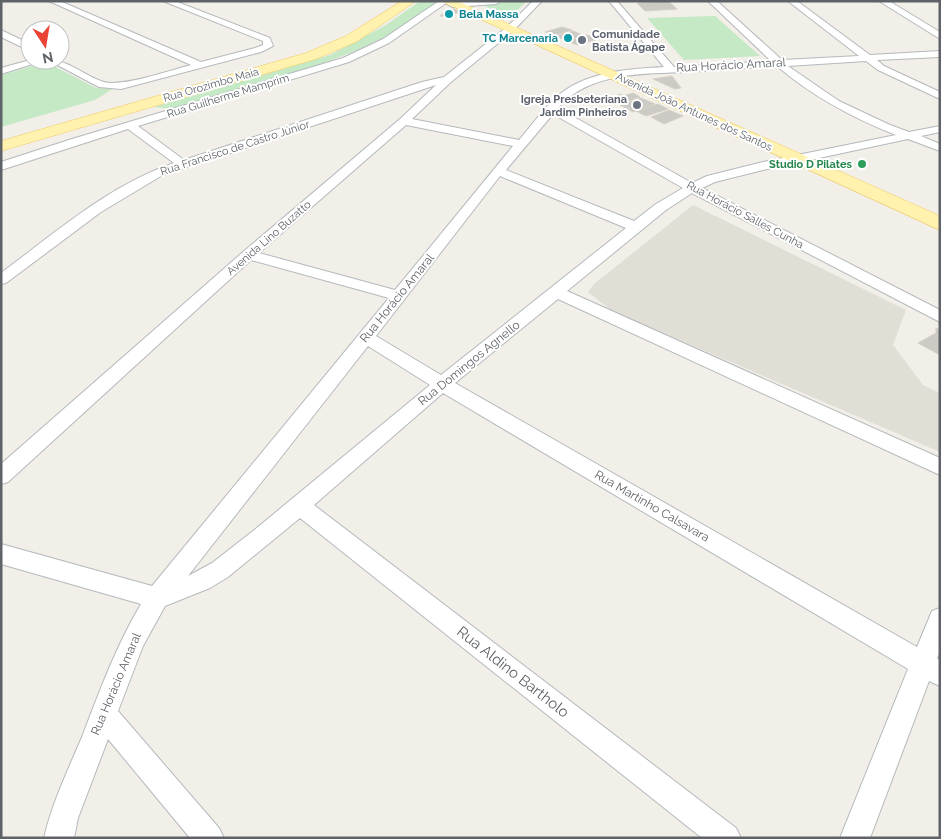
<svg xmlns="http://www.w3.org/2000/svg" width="941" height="839" font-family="Raleway,sans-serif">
<rect width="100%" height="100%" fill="#f1efe8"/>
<path fill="#e1ded6" d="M693 205 906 310 893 345 923 385 940 393V452L612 311 588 292 594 284Z"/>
<g fill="#c5e8c5">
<path d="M420 1H440L377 43 291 75 173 109 154 107 330 55 386 25Z"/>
<path d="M522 1H527L510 17 480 4Z"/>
<path d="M715 16 760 56 684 60 647 18Z"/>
<path d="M46 62 96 88H114L95 100 1 127V75Z"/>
</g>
<g fill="#cccac5" stroke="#d6d1c6">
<path d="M668 1 677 9 645 11 637 3Z"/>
<path d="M454 9 462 12 445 16H440L447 10Z"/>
<path d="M562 27 572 30 556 35 545 32Z"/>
<path d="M573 31 583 35 567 41 556 36Z"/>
<path d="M587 35 598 39 577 45 567 41Z"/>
<path d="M672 76 681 88 675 89 653 79Z"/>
<path d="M633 93 640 97 619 104 607 99 620 94 623 96Z"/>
<path d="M641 98 655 104 633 112 620 105Z"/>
<path d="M658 104 668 109 646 116 636 111Z"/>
<path d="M669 110 683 116 664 124 651 117Z"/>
<path d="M936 328 940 330V355L918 343 936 333Z"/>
</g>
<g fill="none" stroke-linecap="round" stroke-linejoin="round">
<defs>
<g id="street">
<path d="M49 1H60L201 62 255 48 263 45V41L163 1H175L270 38 273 46 261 52 121 89 99 87 48 60C70 60 84 76 104 82 123 87 171 70 191 65Z"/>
<path d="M439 1H449L389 43 349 62 138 126 184 160 422 82 444 77 507 27 533 1H542L513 31 451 82 412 119 519 140C532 125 545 106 560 94 589 71 630 69 664 67L609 1H617L674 67 771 61 708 1H717L782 60 859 56 788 1H797L870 55 940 51V57L877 60 884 66 940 92V99L878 70 866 61 788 66 839 101 890 125 909 132 940 126V132L921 136 940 144V151L908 139 763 170 715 182 702 188 940 310V322L692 193 666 210 567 291 940 458V475L558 299 455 383 917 647 932 611 940 608V652L937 658 940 660V686L929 681 870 838H840L908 669 443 393 314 505 736 828 741 838H702L300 518 228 577 210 588 165 606 143 646 118 711 219 828 224 838H190L108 739 78 818 74 838H44C52 803 68 770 82 737 99 692 116 646 141 604L1 564V544L152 586 389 298 251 260 8 482 1 484V464L243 252 400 119 436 85 161 176 101 212 6 283 1 284V273C55 233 109 185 174 163L128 129 1 170V162L72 139 343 58 383 39ZM777 66C813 97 853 118 896 135L763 162 707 176 692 183 558 108C590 71 645 74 688 72 718 70 747 68 777 66ZM553 114 683 188 656 204 634 221 506 170ZM406 125 513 146 395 290 259 253ZM500 176 626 228 441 375 376 336ZM368 346 430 385 253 531 212 563 188 576Z"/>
<path d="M879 1H889L940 32V39Z"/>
<path d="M1 30 30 44V51L1 37Z"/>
<path d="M30 60H45L1 74V68Z"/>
</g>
<path id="secondary" d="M501 1 496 4 453 7 447 4 451 1Z"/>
<g id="primary">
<path d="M402 1H416L356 42 316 59 1 151V141L306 53 346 36Z"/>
<path d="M441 1H457L940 216V230Z"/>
</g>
</defs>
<use href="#street" stroke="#b5b8bc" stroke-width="2"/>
<use href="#secondary" stroke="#b6babf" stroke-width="2"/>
<use href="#primary" stroke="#f2c960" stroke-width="1"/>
<use href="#street" fill="#fff" fill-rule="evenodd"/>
<use href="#secondary" fill="#fff" fill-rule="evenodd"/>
<use href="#primary" fill="#fff2af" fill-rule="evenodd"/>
</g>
<g fill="#0f9aa8" stroke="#fff" stroke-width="2">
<circle cx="449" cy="14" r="5"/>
<circle cx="568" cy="38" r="5"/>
</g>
<g fill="#6b7280" stroke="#fff" stroke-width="2">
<circle cx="582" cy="40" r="5"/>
<circle cx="637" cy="105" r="5"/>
</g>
<circle fill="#2e9e5b" stroke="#fff" stroke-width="2" cx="862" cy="164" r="5"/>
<g text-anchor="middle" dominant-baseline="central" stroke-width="4" stroke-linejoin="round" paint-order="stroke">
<g font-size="11" font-weight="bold" fill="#0d838f" stroke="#fff" text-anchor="start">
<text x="459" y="14">Bela Massa</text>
<text x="558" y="38" text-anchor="end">TC Marcenaria</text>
</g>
<g font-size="11" font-weight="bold" fill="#5b616d" stroke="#fff" text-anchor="start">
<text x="592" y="34">Comunidade<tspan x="592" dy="13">Batista Ágape</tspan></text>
<text x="627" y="99" text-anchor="end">Igreja Presbeteriana<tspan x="627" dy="13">Jardim Pinheiros</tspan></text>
</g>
<g font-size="11" fill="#5f6368" stroke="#fff">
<text transform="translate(211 85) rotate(-16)">Rua Orozimbo Maia</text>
<text transform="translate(228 96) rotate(-17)">Rua Guilherme Mamprim</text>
<text transform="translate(694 112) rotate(25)">Avenida João Antunes dos Santos</text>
<text transform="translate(235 148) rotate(-18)">Rua Francisco de Castro Júnior</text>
<text transform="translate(745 215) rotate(28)">Rua Horácio Salles Cunha</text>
<text transform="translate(269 238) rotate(-41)">Avenida Lino Buzatto</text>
</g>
<g font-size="11" font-weight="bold" fill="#27864d" stroke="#fff" text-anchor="end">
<text x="852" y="164">Studio D Pilates</text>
</g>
<g font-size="12" fill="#5f6368" stroke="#fff">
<text transform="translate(731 65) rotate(-3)">Rua Horácio Amaral</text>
<text transform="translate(397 298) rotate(-51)">Rua Horácio Amaral</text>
<text transform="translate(469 363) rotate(-39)">Rua Domingos Agnello</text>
<text transform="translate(652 506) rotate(30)">Rua Martinho Calsavara</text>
<text transform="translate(116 684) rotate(-67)">Rua Horácio Amaral</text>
</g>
<g font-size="15" fill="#5f6368" stroke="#fff">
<text transform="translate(513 672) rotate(38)">Rua Aldino Bartholo</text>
</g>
</g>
<rect width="941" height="839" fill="none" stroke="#5f6368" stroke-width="5"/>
<g transform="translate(45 45) rotate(168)"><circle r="24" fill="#ffffff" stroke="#bfc1c3"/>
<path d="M0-4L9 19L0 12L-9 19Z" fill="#ea4335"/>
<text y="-8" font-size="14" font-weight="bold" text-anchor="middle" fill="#5f6368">N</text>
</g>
</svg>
